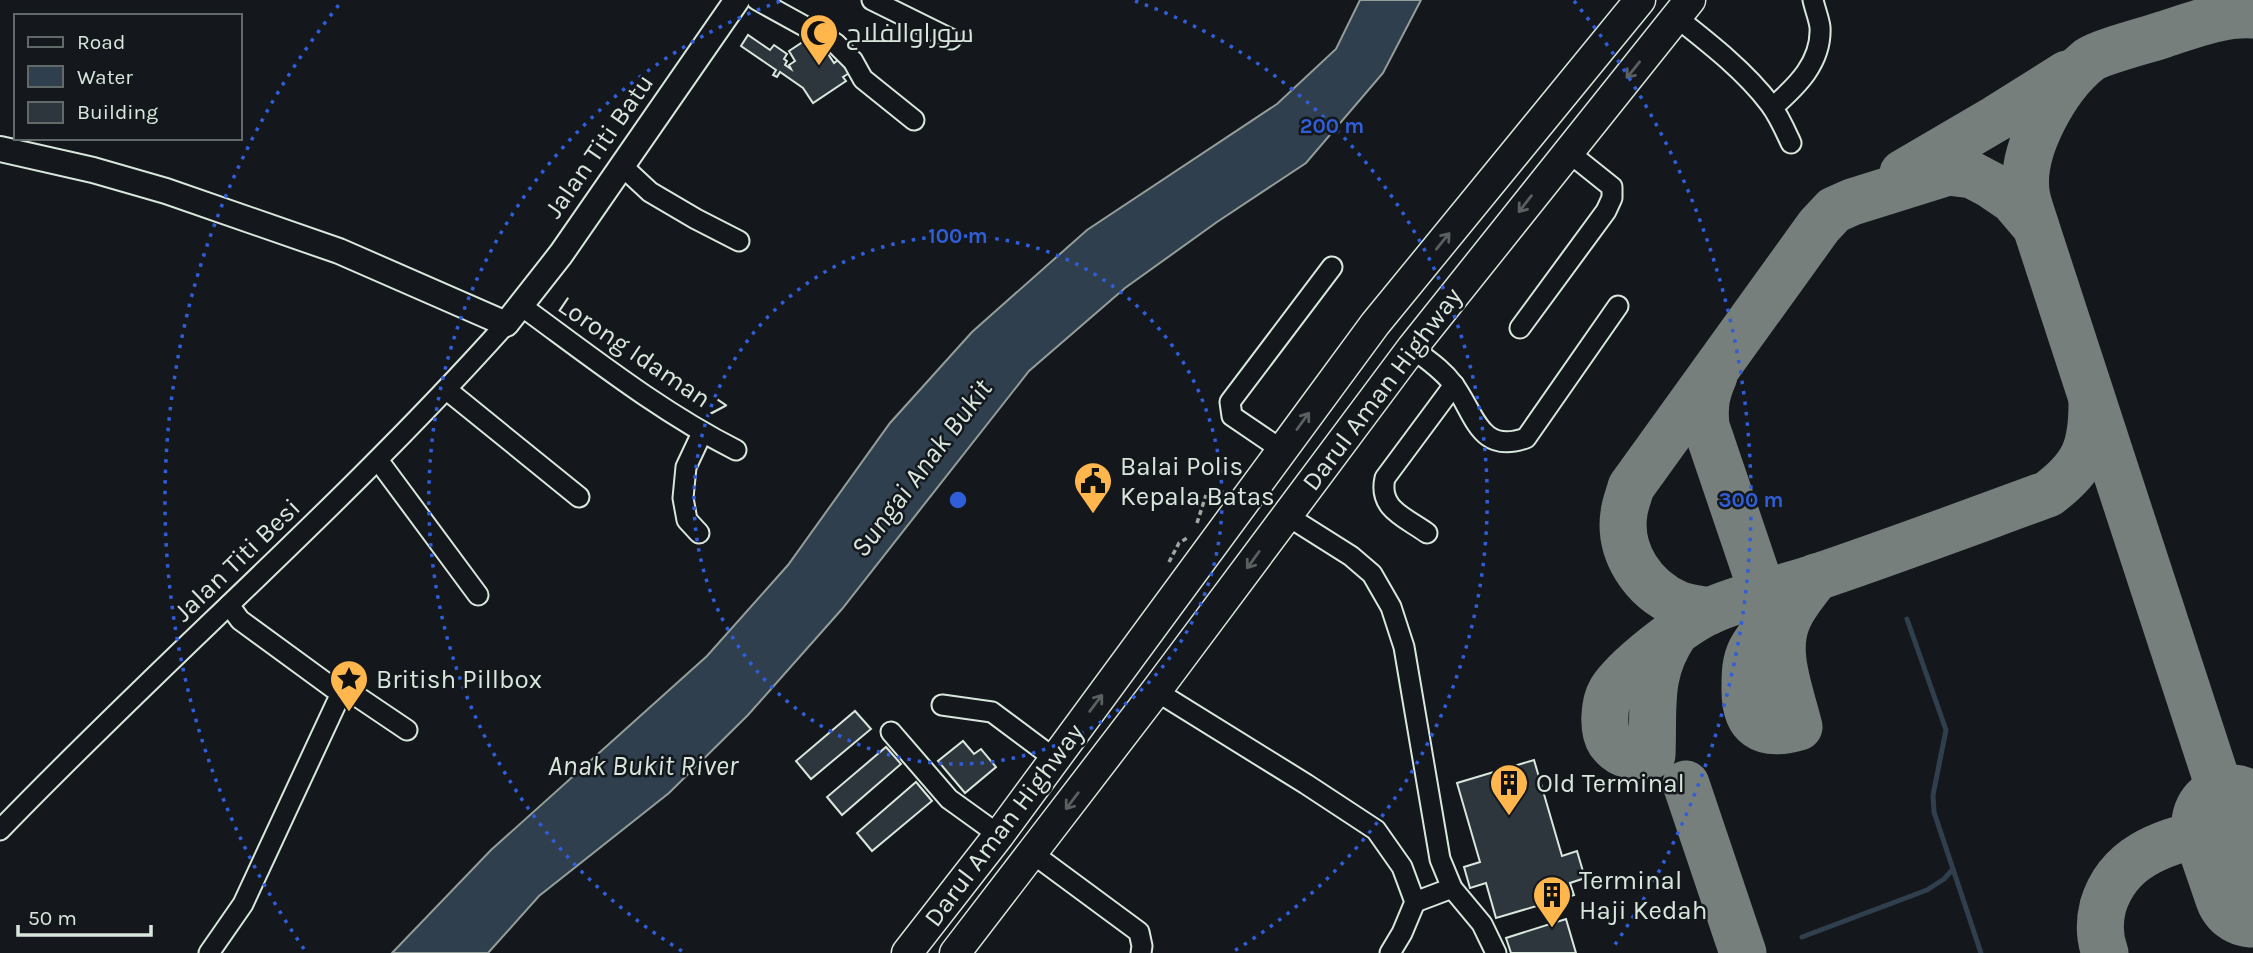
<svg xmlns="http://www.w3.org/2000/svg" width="2253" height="953" font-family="Karla,Cairo,sans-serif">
<rect width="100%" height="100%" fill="#14181c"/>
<path fill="#2f3f4d" stroke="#939e99" stroke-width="2" d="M1360 0H1421L1383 73 1306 163 1217 222 1125 288 1029 371 842 609 748 715 669 793 539 896 488 953H392L491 850 707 656 788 565 890 423 972 332 1087 230 1277 104 1336 49Z"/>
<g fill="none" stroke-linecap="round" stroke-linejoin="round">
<g stroke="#2f3f4d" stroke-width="5">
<path d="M1907 619 1946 730 1933 795 1934 812 1981 953"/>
<path d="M1802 937 1927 890 1944 879 1953 869"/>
</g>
<g stroke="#767f7c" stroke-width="47">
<path d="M1903 173 1997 118 2067 74"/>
<path d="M1714 376C1706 394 1704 406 1706 426L1763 594 1768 617 1767 625"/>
<path d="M1816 577C1807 590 1794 604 1788 619 1773 652 1791 693 1799 727 1762 738 1744 726 1745 687 1745 674 1745 662 1751 650 1763 627 1797 597 1816 577Z"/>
<path d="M1710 611C1700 609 1688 608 1678 604 1643 589 1618 552 1624 513 1625 504 1629 495 1631 487L1819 226 1834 210 1852 202 1948 172 1972 175 1991 185 2013 200 2036 227"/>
<path d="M1675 633C1647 674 1654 707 1652 755 1634 756 1622 758 1610 742 1602 730 1604 703 1611 691 1625 668 1685 622 1710 611 1742 596 1783 589 1817 577 1894 551 1971 522 2048 494 2084 467 2092 448 2092 403"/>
<path d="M1686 784 1743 953"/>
<path d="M2105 953C2099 937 2099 922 2103 906 2121 846 2179 841 2231 824L2036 227C2033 216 2027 203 2026 191 2021 149 2056 86 2089 60 2100 52 2148 40 2165 34 2193 25 2223 13 2253 15"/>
</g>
<path stroke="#767f7c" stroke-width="119" d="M2231 824 2253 888"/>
</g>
<g fill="#2c363c" stroke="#d8e6dc" stroke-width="2">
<path d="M815 34 834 63 842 57 851 72 843 77 846 81 813 103 803 88 780 72 777 77 773 75 776 70 741 46 748 35 770 50 774 45 787 54 784 59 787 61 785 65 791 69 789 65 795 61 789 51Z"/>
<path d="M855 711 871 729 811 779 796 761Z"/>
<path d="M963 741 974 754 981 749 996 767 965 793 938 761Z"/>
<path d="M886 747 901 764 842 815 827 797Z"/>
<path d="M1534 760 1562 856 1577 851 1585 878 1570 883 1574 895 1496 918 1486 883 1470 888 1464 867 1480 862 1457 783Z"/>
<path d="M916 782 932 801 872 851 857 833Z"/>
<path d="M1566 919 1576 953H1511L1506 938Z"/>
</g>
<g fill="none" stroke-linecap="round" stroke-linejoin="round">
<defs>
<g id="minor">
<path d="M757 0 835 43 853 61 863 79 914 120"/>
<path d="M872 0 951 39"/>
<path d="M1676 17C1709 43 1745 71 1770 104 1779 116 1785 130 1791 143"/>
<path d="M1773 107C1797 86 1822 62 1820 27 1819 19 1815 9 1813 0"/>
<path d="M621 165 650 192 696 219 739 241"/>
<path d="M520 305C590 356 659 411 736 450"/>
<path d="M1520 328 1606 211 1612 198V187L1567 151"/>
<path d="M1412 348C1426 359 1442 369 1453 384 1475 412 1478 455 1526 438L1618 306"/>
<path d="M447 390 579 497"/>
<path d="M1282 450 1232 416 1230 402 1332 267"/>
<path d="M378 460 478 595"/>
<path d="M1286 515 1351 556 1372 574 1391 607 1404 647 1440 859 1452 888 1482 924 1496 953"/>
<path d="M699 533 687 520 683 498 686 467 702 433"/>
<path d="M1427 533C1405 517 1378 509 1385 478L1454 385"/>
<path d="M229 605 240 620 333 688 358 697 407 730"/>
<path d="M1156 691 1306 784 1376 830 1402 867 1415 902 1402 933 1390 953"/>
<path d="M942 705 992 712 1055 759"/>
<path d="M891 732 949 799 999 835"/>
<path d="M0 830C166 658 347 502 506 324"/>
<path d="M1032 853 1139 932 1142 946 1141 953"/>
<path d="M1415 902 1452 888"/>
<path d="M209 953 243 904 342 691"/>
</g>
<path id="major" d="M0 149 93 170 166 191 339 251 506 324 561 254 737 0"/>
<g id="highway">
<path d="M907 953 999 835 1375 324 1640 0"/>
<path d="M955 953 1156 691 1412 348 1690 0"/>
</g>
</defs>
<use href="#minor" stroke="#d8e6dc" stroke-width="23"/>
<use href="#major" stroke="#d8e6dc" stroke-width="28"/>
<use href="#highway" stroke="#d8e6dc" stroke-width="33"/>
<g stroke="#9da8a2" stroke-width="3.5" stroke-dasharray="5 3.5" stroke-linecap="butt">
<path d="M1197 523 1206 495"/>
<path d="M1169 562 1179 543 1187 538"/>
</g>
<use href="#minor" stroke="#14181c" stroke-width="19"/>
<use href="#major" stroke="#14181c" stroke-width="24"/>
<use href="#highway" stroke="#14181c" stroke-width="30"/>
</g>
<defs><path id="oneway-shaft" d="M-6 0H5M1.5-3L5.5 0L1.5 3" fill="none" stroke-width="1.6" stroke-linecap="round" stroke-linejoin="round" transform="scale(1.75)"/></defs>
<g stroke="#59605f">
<use href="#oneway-shaft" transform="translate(1633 70) rotate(129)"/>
<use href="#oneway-shaft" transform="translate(1525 204) rotate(128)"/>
<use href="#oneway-shaft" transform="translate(1443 241) rotate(-51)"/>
<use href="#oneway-shaft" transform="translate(1303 421) rotate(-54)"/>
<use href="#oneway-shaft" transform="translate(1253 560) rotate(126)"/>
<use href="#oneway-shaft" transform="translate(1096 703) rotate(-53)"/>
<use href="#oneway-shaft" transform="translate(1072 801) rotate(127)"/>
</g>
<g fill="none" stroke="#305dd8" stroke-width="3.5" stroke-dasharray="3.5 7">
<circle cx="958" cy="500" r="264"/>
<path d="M682 951A529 529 0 0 1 781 1M1135 1A529 529 0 0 1 1234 951"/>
<path d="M304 949A793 793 0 0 1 342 1M1574 1A793 793 0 0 1 1612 949"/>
</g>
<defs>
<symbol id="mosque-pin" viewBox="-11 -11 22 30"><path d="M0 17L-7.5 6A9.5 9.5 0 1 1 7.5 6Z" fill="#ffb74d" stroke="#14181c"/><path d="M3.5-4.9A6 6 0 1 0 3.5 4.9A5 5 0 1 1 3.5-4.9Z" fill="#111"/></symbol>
<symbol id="civic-pin" viewBox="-11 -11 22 30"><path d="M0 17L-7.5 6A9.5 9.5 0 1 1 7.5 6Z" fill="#ffb74d" stroke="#14181c"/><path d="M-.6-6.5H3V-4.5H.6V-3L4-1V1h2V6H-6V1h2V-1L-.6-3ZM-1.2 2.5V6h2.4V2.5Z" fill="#111"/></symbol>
<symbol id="sight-pin" viewBox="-11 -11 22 30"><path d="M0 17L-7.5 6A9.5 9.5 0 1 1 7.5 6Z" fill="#ffb74d" stroke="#14181c"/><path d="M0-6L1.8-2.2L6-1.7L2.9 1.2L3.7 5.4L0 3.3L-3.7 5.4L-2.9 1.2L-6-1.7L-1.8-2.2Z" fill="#111"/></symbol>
<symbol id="building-pin" viewBox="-11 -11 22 30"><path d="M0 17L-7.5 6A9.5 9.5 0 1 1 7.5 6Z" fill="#ffb74d" stroke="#14181c"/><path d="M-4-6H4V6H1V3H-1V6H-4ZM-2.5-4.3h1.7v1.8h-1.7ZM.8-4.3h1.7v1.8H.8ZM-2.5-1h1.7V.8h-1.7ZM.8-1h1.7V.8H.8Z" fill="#111"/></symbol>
</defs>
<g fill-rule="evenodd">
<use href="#mosque-pin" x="797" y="11" width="44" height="60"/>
<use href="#civic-pin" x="1071" y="459" width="44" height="60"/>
<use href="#sight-pin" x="327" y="657" width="44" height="60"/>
<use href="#building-pin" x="1487" y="761" width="44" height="60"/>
<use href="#building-pin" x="1530" y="873" width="44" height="60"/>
</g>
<g text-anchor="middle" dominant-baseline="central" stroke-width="5" stroke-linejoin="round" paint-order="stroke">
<g font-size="26" fill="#d8e6dc" stroke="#14181c" text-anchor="start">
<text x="846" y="33">سوراوالفلاح</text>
<text x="1120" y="466">Balai Polis<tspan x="1120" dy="30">Kepala Batas</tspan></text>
<text x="376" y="679">British Pillbox</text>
<text x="1536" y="783">Old Terminal</text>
<text x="1579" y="880">Terminal<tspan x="1579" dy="30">Haji Kedah</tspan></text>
</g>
<g font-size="26" fill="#d8e6dc" stroke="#14181c">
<text transform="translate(599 146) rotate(-55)">Jalan Titi Batu</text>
<text transform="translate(642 357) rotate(34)">Lorong Idaman 7</text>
<text transform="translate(1382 389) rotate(-53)">Darul Aman Highway</text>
<text transform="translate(237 560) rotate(-44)">Jalan Titi Besi</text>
<text transform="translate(1004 825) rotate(-53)">Darul Aman Highway</text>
</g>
<g font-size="28" font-style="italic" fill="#d8e6dc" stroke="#14181c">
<text transform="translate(921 468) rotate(-53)">Sungai Anak Bukit</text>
<text x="643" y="765">Anak Bukit River</text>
</g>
</g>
<circle cx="958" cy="500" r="10" fill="#305dd8" stroke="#14181c" stroke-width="3.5"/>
<g font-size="21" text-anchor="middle" font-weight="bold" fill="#305dd8" stroke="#14181c" stroke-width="5" stroke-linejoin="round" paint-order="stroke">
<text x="1332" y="133">200 m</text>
<text x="958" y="243">100 m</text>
<text x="1751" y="507">300 m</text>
</g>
<rect x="14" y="14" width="228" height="126" fill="#14181c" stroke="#626a69" stroke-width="2"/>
<rect x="28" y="37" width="35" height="10" fill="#14181c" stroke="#626a69" stroke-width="2"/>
<text x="77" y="49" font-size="21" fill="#d8e6dc">Road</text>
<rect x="28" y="66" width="35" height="21" fill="#2f3f4d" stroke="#626a69" stroke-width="2"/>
<text x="77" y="84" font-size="21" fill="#d8e6dc">Water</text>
<rect x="28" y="102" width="35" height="21" fill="#2c363c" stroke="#626a69" stroke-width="2"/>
<text x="77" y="119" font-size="21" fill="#d8e6dc">Building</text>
<path d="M18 925v10h133v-10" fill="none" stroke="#d8e6dc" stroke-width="3.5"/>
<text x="28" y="925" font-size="21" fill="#d8e6dc" stroke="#14181c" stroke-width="5" paint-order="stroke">50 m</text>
</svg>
